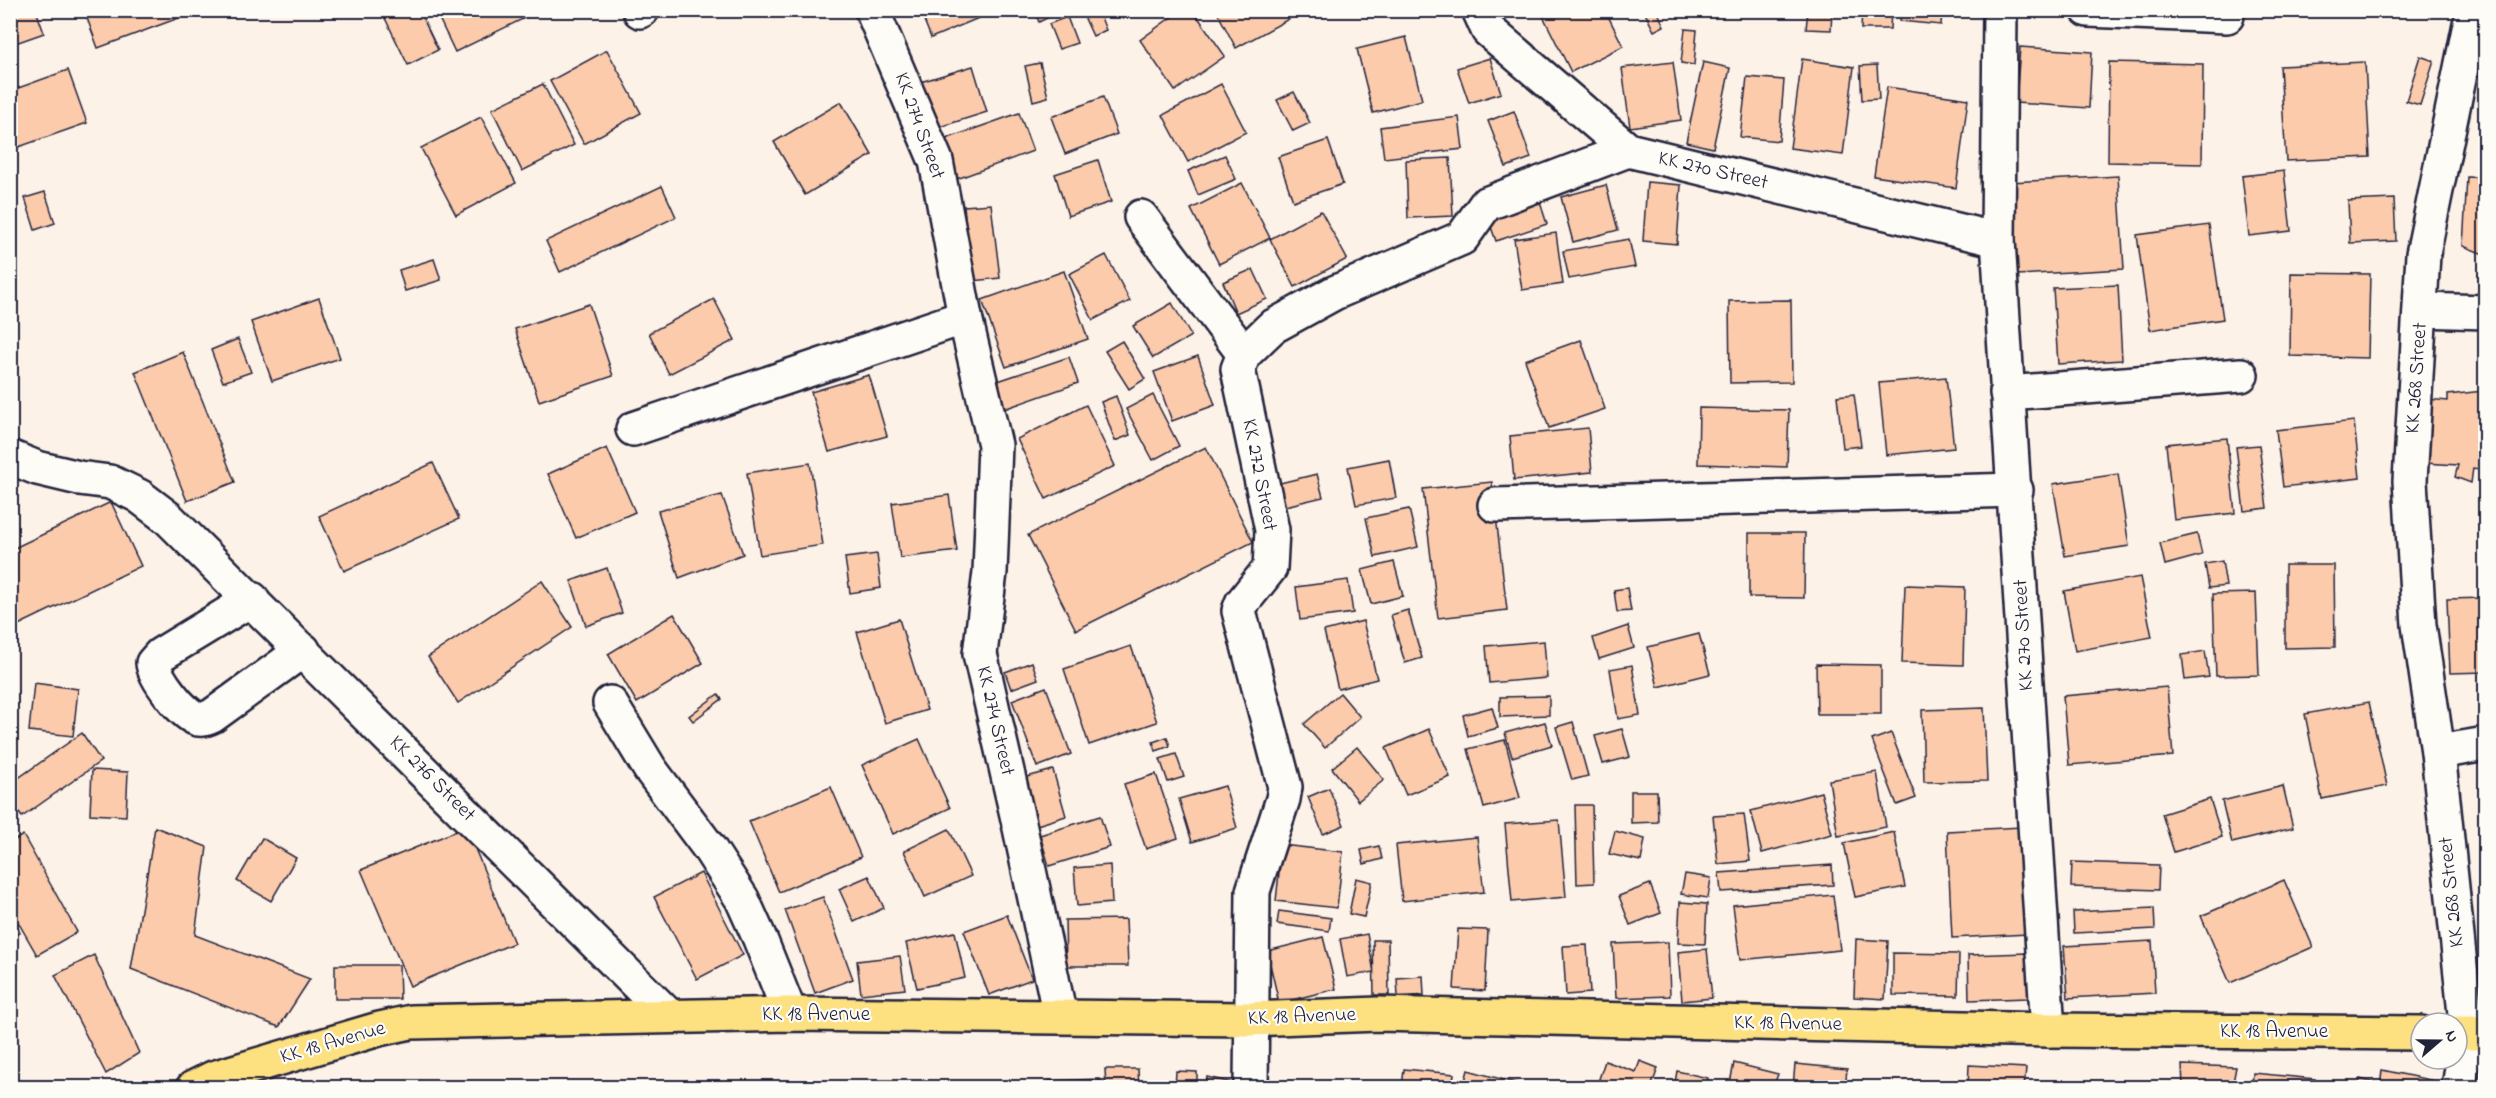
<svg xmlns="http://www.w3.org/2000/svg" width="2496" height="1098" font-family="'Indie Flower',sans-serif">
<rect width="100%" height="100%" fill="#fdf2e8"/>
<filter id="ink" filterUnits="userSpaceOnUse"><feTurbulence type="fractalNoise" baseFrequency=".0167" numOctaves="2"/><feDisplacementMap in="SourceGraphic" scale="12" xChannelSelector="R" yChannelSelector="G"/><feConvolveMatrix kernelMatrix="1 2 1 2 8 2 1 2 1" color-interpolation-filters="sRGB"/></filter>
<g filter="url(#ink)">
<g fill="#fccbac" stroke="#22223b" stroke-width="1.5">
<path d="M27 10H36L44 33 10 45V16Z"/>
<path d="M108 10H200L98 48 87 18Z"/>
<path d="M381 10H419L438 50 408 65Z"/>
<path d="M435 10H541L455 52Z"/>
<path d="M920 10H993V12L931 38Z"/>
<path d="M1034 10H1063L1039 22Z"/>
<path d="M1081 10H1098L1106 30 1093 36Z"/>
<path d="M1181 10H1193L1225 56 1175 91 1140 40Z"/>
<path d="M1216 10H1293L1296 15 1236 48Z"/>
<path d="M1540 10H1605L1623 46 1571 72Z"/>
<path d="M1651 10H1657L1664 26 1654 31 1645 13Z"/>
<path d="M1808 10H1832L1831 30 1806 29Z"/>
<path d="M1862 10H1891L1890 29H1861Z"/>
<path d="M1901 10H1942L1941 25 1900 21Z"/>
<path d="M1067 17 1077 43 1059 49 1049 24Z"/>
<path d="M1685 29 1697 30 1694 65 1681 63Z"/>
<path d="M1406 37 1422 100 1373 113 1357 49Z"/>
<path d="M2020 47 2092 52 2089 108 2016 103Z"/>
<path d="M607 50 641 113 584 144 550 81Z"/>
<path d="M2420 56 2434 61 2420 105 2406 101Z"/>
<path d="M1490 58 1501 93 1469 103 1457 68Z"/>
<path d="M1802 59 1854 67 1843 155 1790 148Z"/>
<path d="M1673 62 1681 120 1630 127 1622 68Z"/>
<path d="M1703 62 1730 68 1713 148 1686 142Z"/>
<path d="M2109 62 2203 64 2202 164 2108 162Z"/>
<path d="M2365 62 2370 157 2286 161 2280 66Z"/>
<path d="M1040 63 1048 97 1033 101 1025 66Z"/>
<path d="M1877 65 1879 99 1862 100 1860 66Z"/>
<path d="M973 66 987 112 930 130 917 83Z"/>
<path d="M68 70 87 123 10 150V91Z"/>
<path d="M1747 77 1784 80 1779 141 1740 137Z"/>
<path d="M543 84 574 145 522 171 492 109Z"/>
<path d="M1221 84 1246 132 1188 162 1163 115Z"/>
<path d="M1887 87 1968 99 1956 188 1874 176Z"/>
<path d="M1294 92 1310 123 1293 131 1277 100Z"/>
<path d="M1103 97 1117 134 1065 154 1051 117Z"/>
<path d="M841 102 872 155 805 195 774 142Z"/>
<path d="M1514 111 1531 158 1506 167 1488 121Z"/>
<path d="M1019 113 1033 151 954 180 940 141Z"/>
<path d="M481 117 516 183 456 215 421 148Z"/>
<path d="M1459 117 1463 149 1384 158 1380 127Z"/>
<path d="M1328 140 1343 184 1293 201 1278 157Z"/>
<path d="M1225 155 1236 179 1198 195 1188 171Z"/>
<path d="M1450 158 1453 216 1408 218 1406 160Z"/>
<path d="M1098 160 1111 202 1068 216 1055 174Z"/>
<path d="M2284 171 2291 231 2249 236 2242 176Z"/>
<path d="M2118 176 2124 269 2017 275 2011 182Z"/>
<path d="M2467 177 2486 178V255L2463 246Z"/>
<path d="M1647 182 1681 185 1677 244 1643 241Z"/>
<path d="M1242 183 1270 238 1219 264 1191 209Z"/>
<path d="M1606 185 1618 230 1573 242 1561 197Z"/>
<path d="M662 186 676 217 560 272 546 241Z"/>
<path d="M45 192 55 223 35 230 25 198Z"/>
<path d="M1537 193 1547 224 1496 241 1485 210Z"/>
<path d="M2394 199 2396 241 2350 243 2348 201Z"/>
<path d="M991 204 1000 278 972 281 964 206Z"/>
<path d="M1321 211 1347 259 1295 287 1270 239Z"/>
<path d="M2209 225 2223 319 2150 330 2137 235Z"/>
<path d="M1556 233 1563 284 1522 290 1514 239Z"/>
<path d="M1629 239 1635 267 1569 279 1563 251Z"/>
<path d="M1106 255 1130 301 1093 320 1069 274Z"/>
<path d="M434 259 441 280 405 291 399 270Z"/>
<path d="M1253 269 1267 299 1236 313 1223 282Z"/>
<path d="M1064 271 1088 339 1006 367 982 300Z"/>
<path d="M2291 273 2370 274 2368 358 2290 356Z"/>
<path d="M2118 285 2122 360 2058 364 2053 288Z"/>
<path d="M319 298 340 358 272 381 251 322Z"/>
<path d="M714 299 735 340 669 374 649 333Z"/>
<path d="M1791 300 1792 382 1730 383 1729 301Z"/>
<path d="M1172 303 1191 336 1153 358 1133 326Z"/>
<path d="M589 304 613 376 539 401 515 329Z"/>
<path d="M238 339 251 372 223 382 211 350Z"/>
<path d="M1581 340 1605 409 1549 428 1525 360Z"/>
<path d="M1122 341 1145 379 1129 389 1105 351Z"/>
<path d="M183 352 235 482 187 501 135 372Z"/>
<path d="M1198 356 1215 405 1172 421 1154 372Z"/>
<path d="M1069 357 1078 383 1004 409 995 382Z"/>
<path d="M869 375 887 436 829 452 811 392Z"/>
<path d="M1946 377 1954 448 1886 455 1879 383Z"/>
<path d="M2483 391 2486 395V470L2473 468 2471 483 2455 477 2458 465 2424 463 2427 399 2448 401V395Z"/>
<path d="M1854 394 1861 446 1843 448 1837 396Z"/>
<path d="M1153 395 1179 446 1153 460 1126 409Z"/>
<path d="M1116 396 1130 435 1115 441 1101 402Z"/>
<path d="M1086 405 1115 466 1046 499 1017 439Z"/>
<path d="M1699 408 1789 410 1787 467 1698 464Z"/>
<path d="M2354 421 2360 478 2283 487 2276 430Z"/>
<path d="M1588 428 1592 472 1514 480 1510 436Z"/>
<path d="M2227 438 2235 513 2174 520 2166 444Z"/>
<path d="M2259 445 2267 508 2244 511 2236 447Z"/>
<path d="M1206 447 1253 542 1076 630 1028 535Z"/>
<path d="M607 448 635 512 576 538 548 474Z"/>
<path d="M1389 459 1396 498 1356 505 1348 467Z"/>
<path d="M433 463 459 519 344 571 319 516Z"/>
<path d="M810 463 823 545 760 555 747 473Z"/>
<path d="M1317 474 1323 497 1285 506 1280 483Z"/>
<path d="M2118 474 2129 546 2065 556 2053 484Z"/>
<path d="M1492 482 1507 610 1438 618 1423 489Z"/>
<path d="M722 495 743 554 679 578 658 511Z"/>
<path d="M949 495 957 551 900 558 892 503Z"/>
<path d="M111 502 141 566 10 629V550Z"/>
<path d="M1409 509 1418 547 1375 557 1366 518Z"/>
<path d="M1749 533H1805L1804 598 1749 597Z"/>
<path d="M2197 534 2202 555 2165 565 2160 543Z"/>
<path d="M877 554 881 588 850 593 845 558Z"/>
<path d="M2222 561 2226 586 2209 588 2205 564Z"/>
<path d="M1394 562 1403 596 1371 604 1362 570Z"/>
<path d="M2285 565H2334L2335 647 2285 648Z"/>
<path d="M607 568 622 613 586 626 571 581Z"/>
<path d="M2140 577 2152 637 2075 651 2064 591Z"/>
<path d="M1348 580 1353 613 1300 620 1296 587Z"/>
<path d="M542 581 572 627 458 703 428 657Z"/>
<path d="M1905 585 1965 587 1963 665 1902 663Z"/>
<path d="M1627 588 1631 611 1617 612 1614 590Z"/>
<path d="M2256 593 2259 675 2216 676 2213 594Z"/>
<path d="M2486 598V672L2450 673 2447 599Z"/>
<path d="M1408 610 1422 658 1405 663 1391 615Z"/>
<path d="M674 614 703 663 637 703 608 654Z"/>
<path d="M899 619 927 710 885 723 857 632Z"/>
<path d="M1363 621 1377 679 1338 689 1324 631Z"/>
<path d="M1628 626 1634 648 1599 659 1593 638Z"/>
<path d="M1699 634 1710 674 1658 687 1648 647Z"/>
<path d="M1544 641 1547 678 1489 683 1486 646Z"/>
<path d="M1131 646 1157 722 1089 745 1064 669Z"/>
<path d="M2205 651 2209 677 2185 680 2182 655Z"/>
<path d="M1032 662 1038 679 1011 689 1005 672Z"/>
<path d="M1816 664 1881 665V714H1817Z"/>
<path d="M1632 665 1640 715 1618 719 1610 669Z"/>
<path d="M34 683 78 689 73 736 29 731Z"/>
<path d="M1046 687 1071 754 1037 767 1012 700Z"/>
<path d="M2167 687 2173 756 2069 765 2063 696Z"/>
<path d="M1340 693 1360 717 1325 748 1304 724Z"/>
<path d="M718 694 722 699 693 721 689 716Z"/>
<path d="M1549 696V715L1500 717V697Z"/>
<path d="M2369 702 2387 786 2322 799 2305 714Z"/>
<path d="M1492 707 1498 728 1468 736 1463 715Z"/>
<path d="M1984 708 1987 781 1924 782 1922 710Z"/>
<path d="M1545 722 1552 745 1512 757 1505 733Z"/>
<path d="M1573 722 1588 776 1572 780 1556 727Z"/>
<path d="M1429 729 1450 777 1406 795 1386 748Z"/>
<path d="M1622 729 1630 757 1603 764 1595 736Z"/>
<path d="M82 733 101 761 22 817 10 801V784Z"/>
<path d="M1891 733 1916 798 1897 805 1872 740Z"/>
<path d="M1167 737 1170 746 1156 751 1153 742Z"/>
<path d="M919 739 950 808 893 834 862 765Z"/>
<path d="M1505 740 1520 798 1484 808 1468 749Z"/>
<path d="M1357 747 1384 780 1358 801 1332 768Z"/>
<path d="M1176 754 1184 777 1168 782 1160 759Z"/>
<path d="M92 770 128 772 126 816 90 814Z"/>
<path d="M1053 770 1066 816 1037 825 1023 778Z"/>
<path d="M1877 772 1886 827 1838 836 1829 780Z"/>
<path d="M1156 774 1178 838 1146 849 1124 784Z"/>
<path d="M1225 786 1237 828 1192 842 1179 799Z"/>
<path d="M2283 786 2293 828 2232 843 2222 801Z"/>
<path d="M831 787 861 857 779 892 749 821Z"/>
<path d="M1329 788 1344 825 1323 834 1308 797Z"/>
<path d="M1631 791H1657L1658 822 1631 823Z"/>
<path d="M1821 792 1832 834 1762 853 1751 811Z"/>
<path d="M2210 799 2222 837 2174 852 2162 814Z"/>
<path d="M1575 805H1592L1594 883 1577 884Z"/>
<path d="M1744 814 1750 861 1718 864 1713 816Z"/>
<path d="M1100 816 1110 847 1049 866 1040 835Z"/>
<path d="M1559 820 1566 897 1512 902 1505 824Z"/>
<path d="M155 827 207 847 195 935 310 979 279 1027 131 969Z"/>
<path d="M466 827 514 943 410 986 361 870Z"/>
<path d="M2022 827 2028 934 1952 938 1947 831Z"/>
<path d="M949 829 971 876 925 897 904 851Z"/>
<path d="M1615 831 1645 839 1641 861 1609 854Z"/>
<path d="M1894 832 1905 887 1855 897 1844 843Z"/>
<path d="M23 835 77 932 37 955 10 908V843Z"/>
<path d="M1477 837 1484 892 1402 901 1396 845Z"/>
<path d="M262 838 296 858 271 901 237 881Z"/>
<path d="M1282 845 1343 852 1337 908 1276 901Z"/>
<path d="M1379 846 1382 859 1364 864 1361 850Z"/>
<path d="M2072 862 2159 865 2158 890 2071 887Z"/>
<path d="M1110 865 1112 903 1077 906 1074 868Z"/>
<path d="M1832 865 1833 885 1721 892 1719 873Z"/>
<path d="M701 873 743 955 697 979 654 897Z"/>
<path d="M1685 874 1711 878 1708 898 1681 894Z"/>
<path d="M869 876 884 908 854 922 839 889Z"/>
<path d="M1356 878 1372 882 1364 917 1349 914Z"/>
<path d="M2284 880 2313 947 2230 983 2201 916Z"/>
<path d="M1650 884 1661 913 1630 925 1619 896Z"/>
<path d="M1833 895 1840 950 1740 960 1733 905Z"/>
<path d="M823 897 853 979 815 993 785 910Z"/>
<path d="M1680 902 1707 904 1705 944 1678 943Z"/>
<path d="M2154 908 2155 929 2074 933 2073 912Z"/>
<path d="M1279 911 1331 918 1329 931 1277 924Z"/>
<path d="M1007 915 1032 979 989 995 964 931Z"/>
<path d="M1126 919 1128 966H1066L1065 920Z"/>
<path d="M17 926 20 933 10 937V928Z"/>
<path d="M1458 929 1488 930 1485 991 1454 989Z"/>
<path d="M955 932 965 978 917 988 906 943Z"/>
<path d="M1367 934 1374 972 1347 977 1340 939Z"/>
<path d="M1323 937 1336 989 1279 1003 1267 951Z"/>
<path d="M1856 939 1888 941 1885 999 1854 997Z"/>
<path d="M1373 940H1388L1389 995H1374Z"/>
<path d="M2152 941 2155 993 2068 998 2064 946Z"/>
<path d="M1668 942 1670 996 1616 998 1613 944Z"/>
<path d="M1587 945 1590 993 1566 995 1563 946Z"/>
<path d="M1707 949 1712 998 1682 1001 1678 952Z"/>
<path d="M1893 953 1959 954 1958 996 1893 995Z"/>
<path d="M2027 953 2028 998 1969 1000 1968 955Z"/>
<path d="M94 955 139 1053 106 1074 55 975Z"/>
<path d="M900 956 905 989 861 994 857 961Z"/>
<path d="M335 965H399L400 999H335Z"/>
<path d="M1423 976 1424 995 1398 997 1397 978Z"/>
<path d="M1605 1061 1636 1072 1640 1061 1658 1068 1651 1088H1596Z"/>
<path d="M1734 1063 1778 1074 1773 1088H1729Z"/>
<path d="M1795 1064 1847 1069 1845 1088H1793Z"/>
<path d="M1969 1065 2026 1068 2024 1088H1968Z"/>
<path d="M2182 1065 2236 1067 2232 1088 2183 1087Z"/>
<path d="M1105 1069H1138L1139 1088H1106Z"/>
<path d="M1404 1069 1454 1074 1452 1088H1402Z"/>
<path d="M1468 1070 1519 1084 1518 1088H1463Z"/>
<path d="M2382 1070 2454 1085 2453 1088H2380Z"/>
<path d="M1176 1071 1197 1072V1088H1175Z"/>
<path d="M1677 1071 1708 1078 1706 1088H1674Z"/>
<path d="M2253 1073 2315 1079 2313 1088H2252Z"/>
<path d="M1207 1077 1250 1087V1088H1205Z"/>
<path d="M1100 1079 1101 1088H1050L1049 1081Z"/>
<path d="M2360 1079 2379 1084 2378 1088H2359Z"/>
<path d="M2321 1081 2359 1088H2321Z"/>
<rect x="909" y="1084" width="54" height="4"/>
<path d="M2042 1085 2105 1087V1088H2040Z"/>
</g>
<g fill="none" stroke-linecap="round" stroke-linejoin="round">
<defs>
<g id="minor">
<path d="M872 10 936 161 965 317 995 445 990 572 980 654 1020 828 1060 1016"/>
<path d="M1479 10 1488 30 1628 150 1998 240"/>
<path d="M2000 10 1998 240 2048 1030"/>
<path d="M2088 10 2227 16"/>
<path d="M640 11 642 10"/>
<path d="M1141 217 1244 354"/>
<path d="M2421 310 2486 312"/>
<path d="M2007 393 2241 375"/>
<path d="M633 429 965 317"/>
<path d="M10 457 37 468 79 478 110 482 139 496 168 518 669 1016"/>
<path d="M1495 505 2016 490"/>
<path d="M252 599 160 655 153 663C154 677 184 716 198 719 204 720 208 718 212 716L303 650"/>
<path d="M610 703 650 769 709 848 742 899 760 939 790 1014"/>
<path d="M2438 752 2486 744"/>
<path d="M1251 1088 1253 891 1283 799 1285 787 1239 611 1242 603 1270 568 1272 530 1238 369 1244 354 1272 327 1334 293 1462 238 1486 204 1628 150"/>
<path d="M2459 1088 2467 1033 2438 752 2419 625 2410 481 2423 254 2470 24 2480 10"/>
</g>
<g id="major">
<path d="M2457 1033H2486"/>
<path d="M193 1088 213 1078 379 1029 411 1022 790 1014 1250 1019 1378 1014 2048 1030 2421 1033"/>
</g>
</defs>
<use href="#minor" stroke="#22223b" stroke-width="38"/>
<use href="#major" stroke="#22223b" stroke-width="38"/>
<use href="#minor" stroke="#fdfcf7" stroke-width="33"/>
<use href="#major" stroke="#fde080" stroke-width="33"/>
</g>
</g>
<g text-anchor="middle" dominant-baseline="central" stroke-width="4.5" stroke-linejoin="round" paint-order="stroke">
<g font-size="21" fill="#22223b" stroke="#fdfcf7">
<text transform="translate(919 126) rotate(70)">KK 274 Street</text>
<text transform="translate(1713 171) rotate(13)">KK 270 Street</text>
<text transform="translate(2417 378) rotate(-86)">KK 268 Street</text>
<text transform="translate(1259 475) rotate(79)">KK 272 Street</text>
<text transform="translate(2024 635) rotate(-93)">KK 270 Street</text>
<text transform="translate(995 721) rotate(77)">KK 274 Street</text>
<text transform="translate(432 779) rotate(45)">KK 276 Street</text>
<text transform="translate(2452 892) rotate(-96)">KK 268 Street</text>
<text x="816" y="1015">KK 18 Avenue</text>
<text transform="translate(1302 1017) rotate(-2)">KK 18 Avenue</text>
<text transform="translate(1788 1024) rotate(1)">KK 18 Avenue</text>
<text x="2274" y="1032">KK 18 Avenue</text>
<text transform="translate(333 1043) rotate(-16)">KK 18 Avenue</text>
</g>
</g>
<rect width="2496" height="1098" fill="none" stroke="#fdfcf7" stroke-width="36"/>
<rect x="18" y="18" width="2460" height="1062" fill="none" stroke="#22223b" stroke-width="2" filter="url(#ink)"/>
<g transform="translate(2439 1041) rotate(70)"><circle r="28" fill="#fdfcf7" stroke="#a5a5ac" stroke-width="1.5"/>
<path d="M0-4.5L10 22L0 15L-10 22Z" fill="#22223b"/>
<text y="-9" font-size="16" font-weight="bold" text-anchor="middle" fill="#22223b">N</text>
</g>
</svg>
